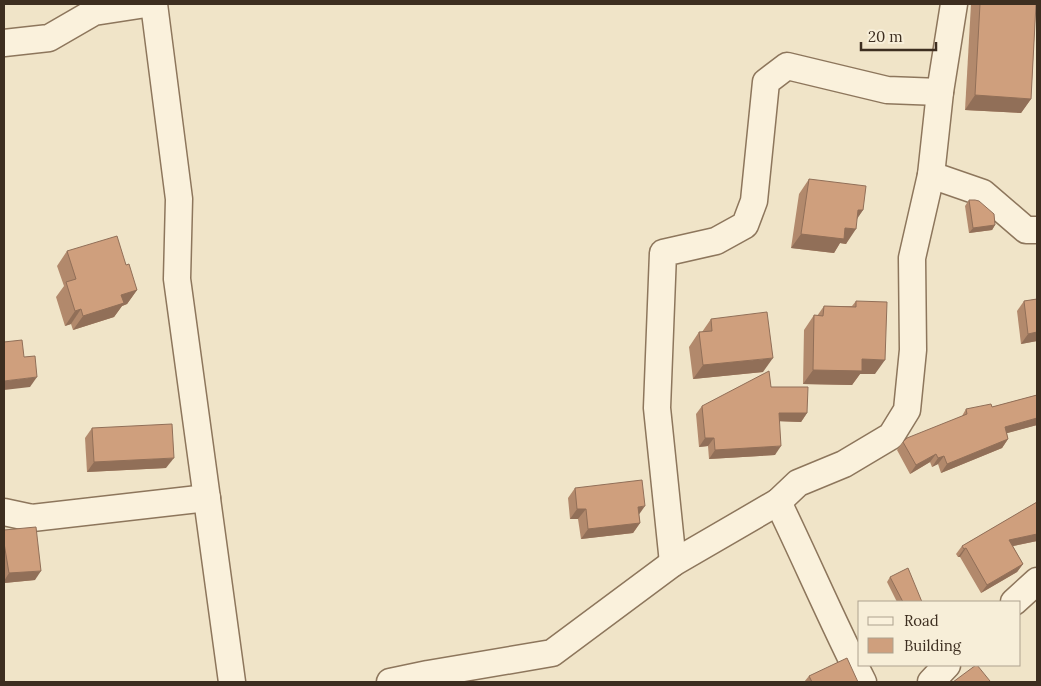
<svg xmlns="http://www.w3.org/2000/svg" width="1041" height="686" font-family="Lora,serif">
<rect width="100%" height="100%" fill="#f0e4c8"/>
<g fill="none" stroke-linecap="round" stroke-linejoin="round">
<defs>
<g id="street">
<path d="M154 4 179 199 177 279 232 682"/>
<path d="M4 43 49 38 94 12 146 4"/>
<path d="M931 175 983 193 1026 230H1037"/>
<path d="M4 512 32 518 207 498"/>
<path d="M673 563 657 408 663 253 716 241 745 225 754 201 766 82 787 66 887 90 940 92"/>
<path d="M1014 602 1037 581"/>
<path d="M390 682 428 674 552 653 673 563 778 502"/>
<path d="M863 682C833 623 807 562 778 502L798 483 844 464 891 436 907 410 913 350 912 258 931 175 940 92 954 4"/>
<path d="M931 682 947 665"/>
</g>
</defs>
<use href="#street" stroke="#8d765c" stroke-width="29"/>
<use href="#street" stroke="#faf1dc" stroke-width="26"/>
</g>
<g fill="#b2896c">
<path d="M971 4H1036L1031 99 1021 113 965 110Z"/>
<path d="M809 179 863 210 857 218 846 244 840 243 834 253 791 248 799 194Z"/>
<path d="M969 200 995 225 992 230 969 233 965 206Z"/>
<path d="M67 251 126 265 137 290 127 304 122 306 114 317 73 330 71 324 65 326 56 297 64 286 57 266Z"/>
<path d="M1037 299V341L1021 344 1017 311 1024 301Z"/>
<path d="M856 301 875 374H860L852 385 803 384 804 330 814 315 817 316 824 306H852Z"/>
<path d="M711 319 763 372 693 379 689 347 699 332H702Z"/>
<path d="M771 387 807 413 801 422 779 421 775 455 709 459 708 446 699 447 696 414 702 406Z"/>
<path d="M1037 395V425L1007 433 1008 439 1002 448 941 473 938 464 932 467 930 462 910 474 897 450 903 442 962 416 966 409 992 407Z"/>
<path d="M92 428 166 468 87 472 85 438Z"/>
<path d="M575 488 639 514 640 523 633 533 581 539 578 519H570L568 498Z"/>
<path d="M1037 502V541L1013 546 1023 564 1017 572 981 593 960 557H958L956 554 962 546Z"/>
<path d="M4 530 35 580 4 583Z"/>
<path d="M890 577 922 602H897L887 582Z"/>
<path d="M809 676 858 682H804Z"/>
</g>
<g fill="#916f58">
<path d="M975 95 1031 99 1021 113 965 110Z"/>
<path d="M858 210H863L853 225Z"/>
<path d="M995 225 992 230 969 233 973 228Z"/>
<path d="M845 228 856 229 846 244 840 243 834 253 791 248 801 234Z"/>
<path d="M137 290 127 304 122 306 114 317 73 330 83 316 121 295Z"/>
<path d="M81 309 71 324 65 326 75 311Z"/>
<path d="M1037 332V341L1021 344 1028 334Z"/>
<path d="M773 358 763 372 693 379 703 365Z"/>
<path d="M862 359 885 360 875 374H860L852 385 803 384 813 370Z"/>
<path d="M37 377 30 387 4 390V381Z"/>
<path d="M779 413H807L801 422 773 421Z"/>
<path d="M1037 418V425L1000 435 1005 427Z"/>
<path d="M705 438H714L708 446 699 447Z"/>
<path d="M1008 439 1002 448 941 473 947 464Z"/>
<path d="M781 446 775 455 709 459 715 450Z"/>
<path d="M936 454 930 462 910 474 916 465Z"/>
<path d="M944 456 938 464 932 467 938 458Z"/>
<path d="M174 458 166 468 87 472 94 462Z"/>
<path d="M645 506 638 516V507Z"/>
<path d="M577 509H586L578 519H570Z"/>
<path d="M640 523 633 533 581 539 588 529Z"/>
<path d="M1037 534V541L1003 548 1009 540Z"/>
<path d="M966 548 960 557H958L964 549Z"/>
<path d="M1023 564 1017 572 981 593 987 585Z"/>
<path d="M41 571 35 580 4 583V581L9 573Z"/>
</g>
<g fill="#cf9f7d" stroke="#916f58">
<path d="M980 4H1036L1031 99 975 95Z"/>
<path d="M809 179 866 186 863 210H858L856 229 845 228 844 239 801 234Z"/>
<path d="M969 200H975L979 201 994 214 995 225 973 228Z"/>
<path d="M117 236 126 265 129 264 137 290 121 295 124 303 83 316 81 309 75 311 66 282 76 279 67 251Z"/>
<path d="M1037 299V332L1028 334 1024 301Z"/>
<path d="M856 301 887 302 885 360 862 359V371L813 370 814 315 823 316 824 306 856 307Z"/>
<path d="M767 312 773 358 703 365 699 332 712 331 711 319Z"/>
<path d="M22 340 24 357 35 356 37 377 4 381V342Z"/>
<path d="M769 371 771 387H808L807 413H779L781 446 715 450 714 438H705L702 406Z"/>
<path d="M1037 395V418L1005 427 1008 439 947 464 944 456 938 458 936 454 916 465 903 442 907 438 967 414 966 409 991 404 992 407Z"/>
<path d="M172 424 174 458 94 462 92 428Z"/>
<path d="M642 480 645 506 638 507 640 523 588 529 586 509H577L575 488Z"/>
<path d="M1037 502V534L1009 540 1023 564 987 585 966 548 964 549 962 546Z"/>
<path d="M36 527 41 571 9 573 4 543V530Z"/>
<path d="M908 568 922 602H903L890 577Z"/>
<path d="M847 658 858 682H812L809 676Z"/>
<path d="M976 665H977L990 681 989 682H953Z"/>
</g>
<rect width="1041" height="686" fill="none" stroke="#3d2e20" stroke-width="10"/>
<rect x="858" y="601" width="162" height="65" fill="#f7eed8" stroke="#ada18e"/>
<rect x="868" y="617" width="25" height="8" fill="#faf1dc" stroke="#ada18e"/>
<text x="904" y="626" font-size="15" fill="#3d2e20">Road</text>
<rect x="868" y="638" width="25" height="15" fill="#cf9f7d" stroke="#ada18e"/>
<text x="904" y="651" font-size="15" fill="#3d2e20">Building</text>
<path d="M861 42v8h75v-8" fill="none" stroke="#3d2e20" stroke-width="2.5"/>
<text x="868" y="42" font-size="15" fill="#3d2e20" stroke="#f7eed8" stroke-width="4" paint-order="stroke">20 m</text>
</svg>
